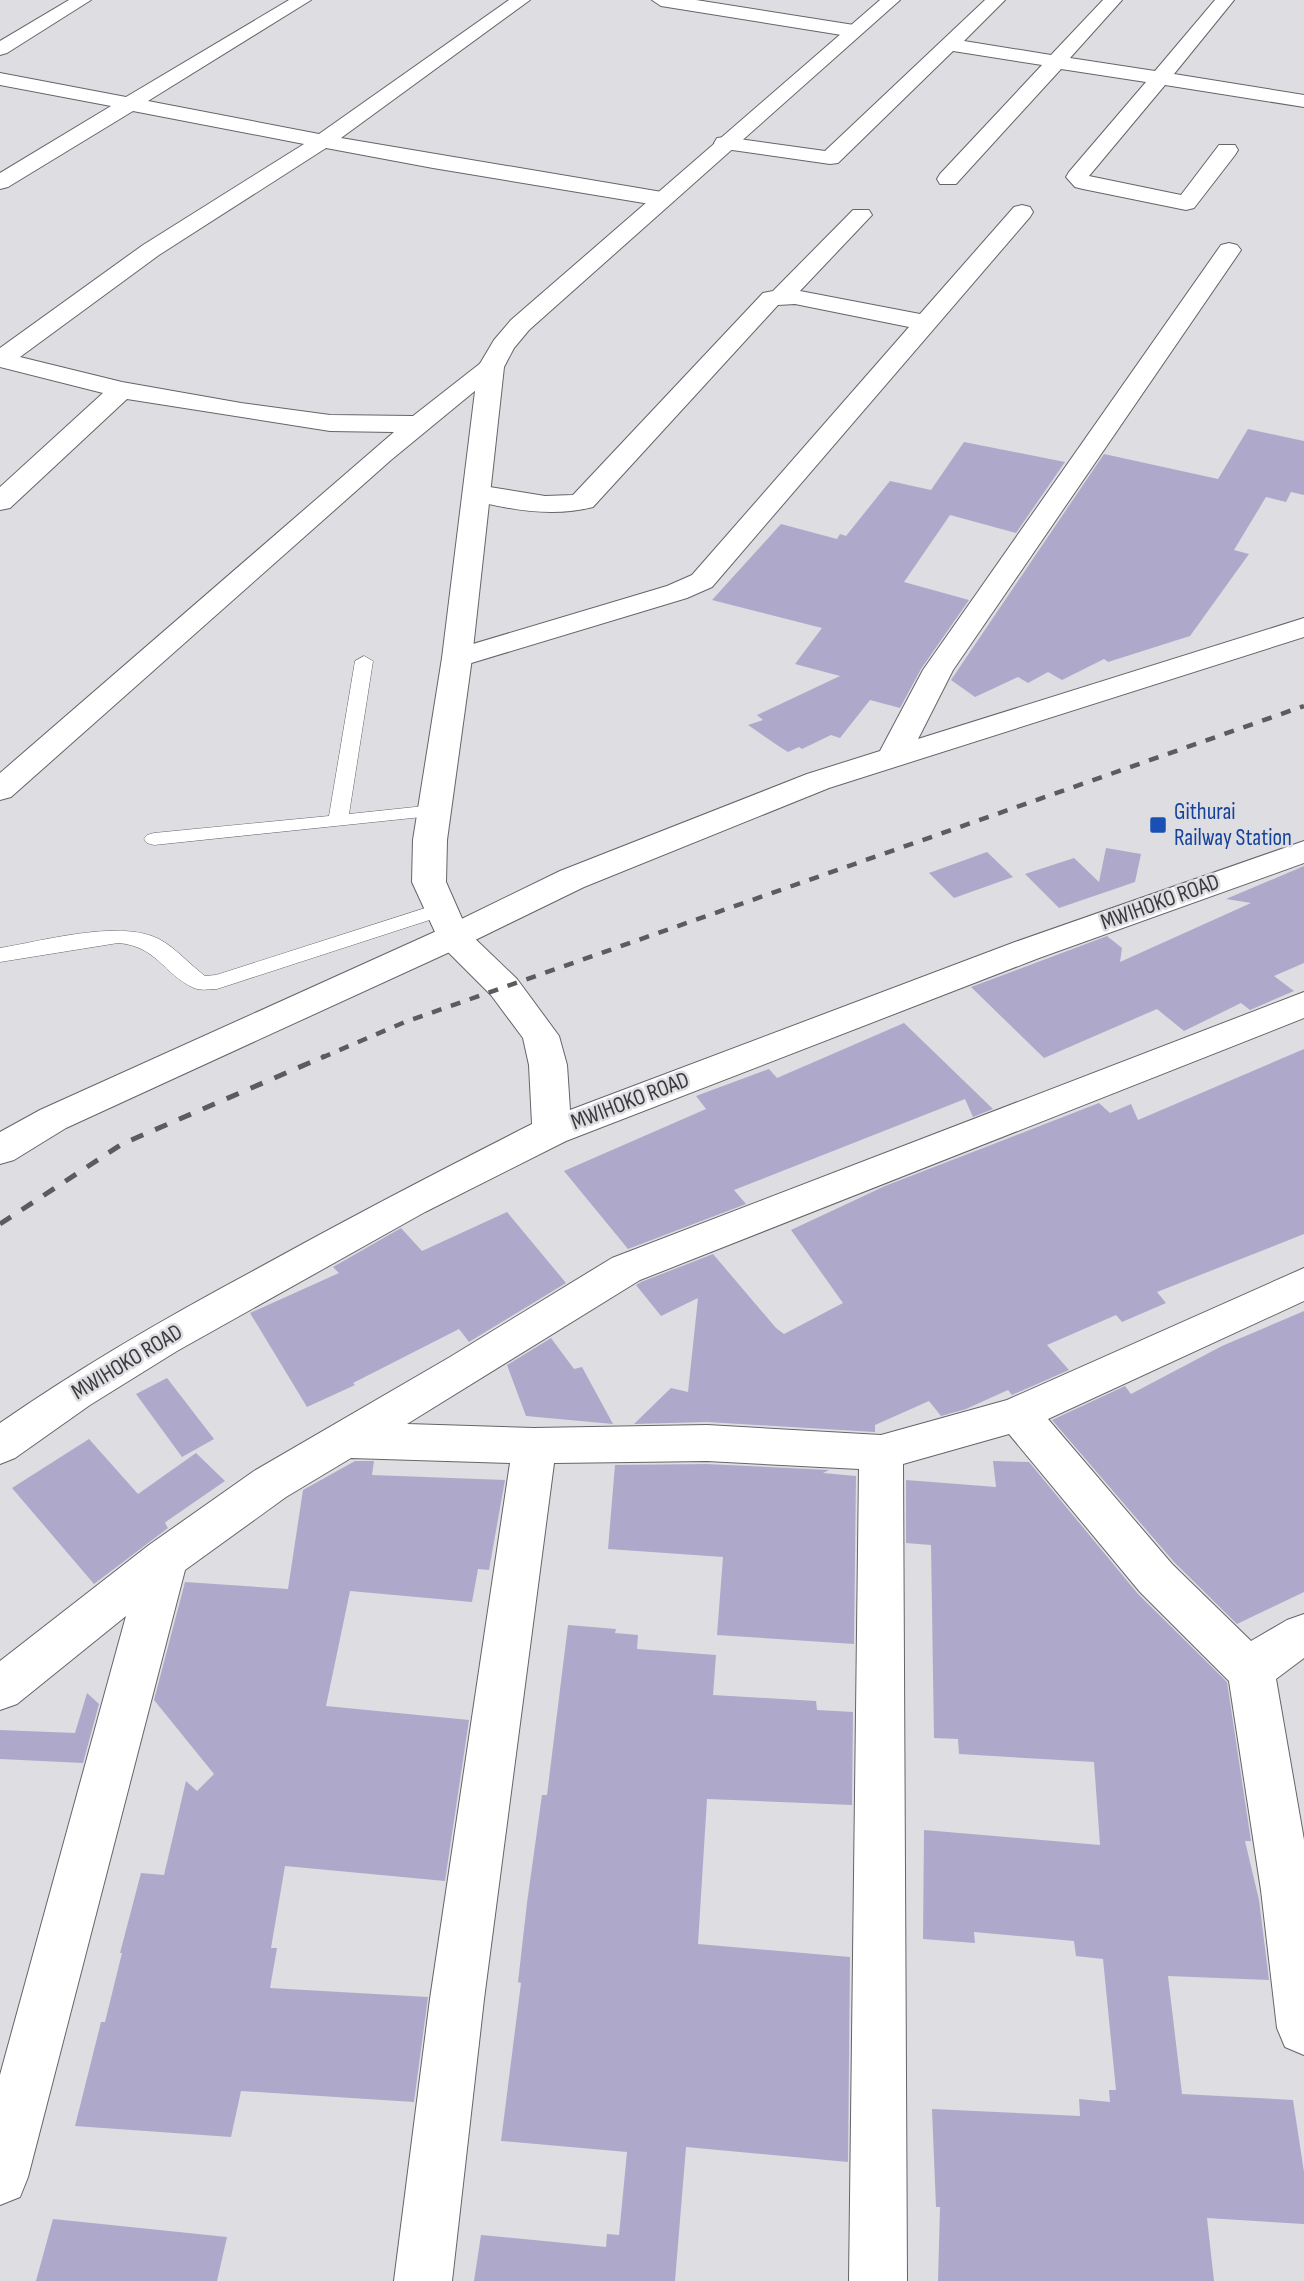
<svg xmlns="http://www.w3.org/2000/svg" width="1304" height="2281" font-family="'Sofia Sans Condensed',sans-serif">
<rect width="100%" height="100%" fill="#dedde2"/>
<g fill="#aea9ca">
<path d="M1248 429 1304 441V495L1291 492 1286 502 1266 497 1234 550 1249 554 1190 636 1108 662 1104 659 1062 680 1048 672 1028 683 1018 677 975 697 951 680 1104 454 1218 479Z"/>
<path d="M964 442 1065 462 1016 533 950 515 904 582 969 600 921 669 900 708 870 700 840 738 831 735 802 749 799 747 788 752 780 747 748 725 763 720 757 715 840 676 795 664 822 628 712 600 781 524 837 539 840 534 846 536 890 481 931 490Z"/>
<path d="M1106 848 1141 854 1135 882 1059 908 1025 874 1074 858 1099 882Z"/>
<path d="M987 852 1013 877 954 898 929 873Z"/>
<path d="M1304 866V963L1274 976 1294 991 1250 1010 1241 1003 1184 1031 1157 1009 1044 1058 971 987 1107 936 1122 948 1120 962 1251 903 1226 899Z"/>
<path d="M904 1023 993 1109 973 1117 965 1099 734 1190 746 1204 628 1249 564 1171 706 1109 696 1096 769 1069 777 1078Z"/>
<path d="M1304 1049V1234L1157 1292 1166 1303 1122 1322 1116 1315 1047 1345 1069 1370 1012 1395 1008 1390 966 1409 941 1416 929 1401 875 1425V1432L707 1422 634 1424 671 1388 688 1392 698 1298 661 1316 636 1285 641 1282 713 1254 776 1328 784 1334 843 1303 791 1230 885 1186 1099 1103 1110 1113 1131 1104 1138 1120Z"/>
<path d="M507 1212 566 1283 469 1342 459 1329 353 1383 355 1385 307 1407 250 1313 339 1273 333 1267 401 1228 422 1251Z"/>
<path d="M1304 1311V1592L1237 1624 1174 1562 1052 1420 1125 1386 1131 1394 1222 1346Z"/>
<path d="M551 1338 574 1369 582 1367 613 1424 526 1416 507 1365Z"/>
<path d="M167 1378 214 1439 182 1457 136 1394Z"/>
<path d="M89 1439 138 1494 196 1453 225 1481 167 1521 165 1523 168 1528 94 1584 12 1488Z"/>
<path d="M355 1461H374L372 1475 505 1480 489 1570 478 1569 472 1602 350 1591 326 1706 469 1720 445 1881 285 1866 271 1948H277L270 1988 428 1997 414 2102 241 2091 231 2137 75 2126 101 2022H105L122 1953H120L141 1873 164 1875 186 1781 197 1791 214 1774 154 1700 185 1582 288 1589 303 1490Z"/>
<path d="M993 1461 1029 1462 1138 1594 1227 1682 1251 1841H1245L1259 1900 1269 1980 1168 1976 1182 2094 1293 2100 1304 2172V2224L1207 2218 1214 2281H938L940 2207H936L932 2109 1080 2116 1079 2099 1110 2102 1109 2090H1116L1103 1959 1076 1956 1074 1941 974 1932 975 1943 923 1939 924 1830 1100 1845 1094 1762 959 1754 958 1739 934 1738 931 1545 906 1543V1480L996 1487Z"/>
<path d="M707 1464 829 1470 823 1473 856 1476 854 1644 717 1635 723 1557 608 1549 615 1465Z"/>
<path d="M568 1625 616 1629 615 1633 638 1635 637 1649 716 1655 713 1695 816 1701 817 1710 853 1712 852 1805 707 1799 698 1944 850 1957 848 2162 686 2147 675 2281H474L481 2235 606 2247 607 2234 619 2235 627 2152 501 2141 521 1983 518 1982 527 1903 542 1795H547Z"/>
<path d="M87 1693 99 1704 83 1763 0 1759V1730L75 1733Z"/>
<path d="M53 2219 227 2237 217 2281H36Z"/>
</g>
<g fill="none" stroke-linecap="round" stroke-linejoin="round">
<defs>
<g id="service">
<path d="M364 656 373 661 349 814 434 805 441 807 444 811 441 815 154 845 147 843 144 839 147 835 154 833 329 816 355 661Z"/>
<path d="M441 903 448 904 451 909 448 914 217 989C210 989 201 991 194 988 163 974 157 946 118 943L0 962V948C43 941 120 919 159 939 176 948 189 964 205 976L216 975Z"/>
</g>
<g id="minor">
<path d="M69 0H91L7 53 0 55V41Z"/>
<path d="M289 0H311L148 101 319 134 509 0H530L341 138 662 192 670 194 673 199 670 204 662 206 433 168 326 148 159 255 20 357 122 382 241 403 330 415 413 416 482 362 491 359 500 362 504 367 391 460 11 797 0 800V773L394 432 330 431 127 399 10 508 0 510V487L103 393 0 367V348L143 245 304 144 133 111 8 187 0 189V173L111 106 0 85V73L126 97Z"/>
<path d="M652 0H696L854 25 864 31 854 37 661 6Z"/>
<path d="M985 0H1005L964 41 1051 55 1103 0H1122L1070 58 1155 71 1215 0H1234L1174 74 1304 95V107L1165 85 1089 176 1181 195 1219 145H1235L1238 150 1235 155 1194 208 1186 210 1083 189 1075 187 1066 177 1069 172 1146 82 1061 69 956 184H940L937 179 940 174 1042 65 953 51 838 163 830 164 725 149 717 148 714 143 717 138 725 137 825 151Z"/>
<path d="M1022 205 1030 207 1033 212 1030 217 712 587 687 598 468 664 457 667 446 664 442 658 446 652 667 586 692 575 909 327 795 304 778 305 593 507C551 518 508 509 467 499L463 493 467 487 477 485 545 496 573 495 763 293 773 291 853 210H869L872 215 800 291 920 314 1014 207Z"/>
<path d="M1229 243 1237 245 1241 250 953 670 918 739 1304 618V637L829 788 584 887 465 945 66 1128 14 1160 0 1164V1132L40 1110 441 929 560 871 807 774 880 751 923 670 1221 245Z"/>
<path d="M1304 992V1018L640 1280 407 1424 534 1428 707 1425 881 1435 1007 1400 1304 1268V1301L1048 1419 1172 1564 1251 1641 1287 1620 1304 1614V1658L1276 1679 1304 1840V2055L1285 2047 1277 2028 1261 1890 1229 1681 1140 1592 1009 1434 903 1464 907 2281H849L859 1469 707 1461 554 1463 484 1999 452 2281H394L430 1999 510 1463 351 1458 286 1497 185 1570 28 2177 20 2197 0 2205V2075L126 1616 17 1704 0 1710V1661L149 1545 254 1471 450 1357 612 1258Z"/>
</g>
<path id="tertiary" d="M880 0H900L529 330 514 348 504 367 472 658 447 840 446 882 468 932 517 979 559 1036 567 1065 570 1110 1015 942 1304 841V863L1039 958 566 1141 425 1212 177 1351 90 1405 15 1458 0 1464V1423C82 1366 167 1317 255 1270 347 1219 439 1171 532 1124L529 1065 523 1038 491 995 441 945 412 882 413 840 442 658 478 367 494 340 511 320Z"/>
</defs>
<use href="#service" stroke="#656569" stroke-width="1"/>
<use href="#minor" stroke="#656569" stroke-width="2"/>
<use href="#tertiary" stroke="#656569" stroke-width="2"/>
<use href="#service" fill="#fff" fill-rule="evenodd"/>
<use href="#minor" fill="#fff" fill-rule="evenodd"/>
<use href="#tertiary" fill="#fff" fill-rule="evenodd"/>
<path stroke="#5c5c5f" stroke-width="4.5" stroke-dasharray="10 10" stroke-linecap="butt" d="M321 1058 405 1022 1304 706"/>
<path stroke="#5c5c5f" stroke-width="5" stroke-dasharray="13 13" stroke-linecap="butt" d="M0 1224 122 1144 325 1056"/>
</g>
<rect fill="#1a4fb4" stroke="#dedde2" stroke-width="2.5" x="1149" y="816" width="18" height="18" rx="3.5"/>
<g text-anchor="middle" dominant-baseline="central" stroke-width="5" stroke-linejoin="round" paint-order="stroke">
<g font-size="23" fill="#164399" stroke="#dedde2" text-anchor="start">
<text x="1174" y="812">Githurai<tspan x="1174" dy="26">Railway Station</tspan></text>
</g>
<g font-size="23" fill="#3a3a3c" stroke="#dedde2">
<text transform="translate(1160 902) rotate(-20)">MWIHOKO ROAD</text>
<text transform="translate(630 1101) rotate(-21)">MWIHOKO ROAD</text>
<text transform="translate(127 1362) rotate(-31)">MWIHOKO ROAD</text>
</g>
</g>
</svg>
